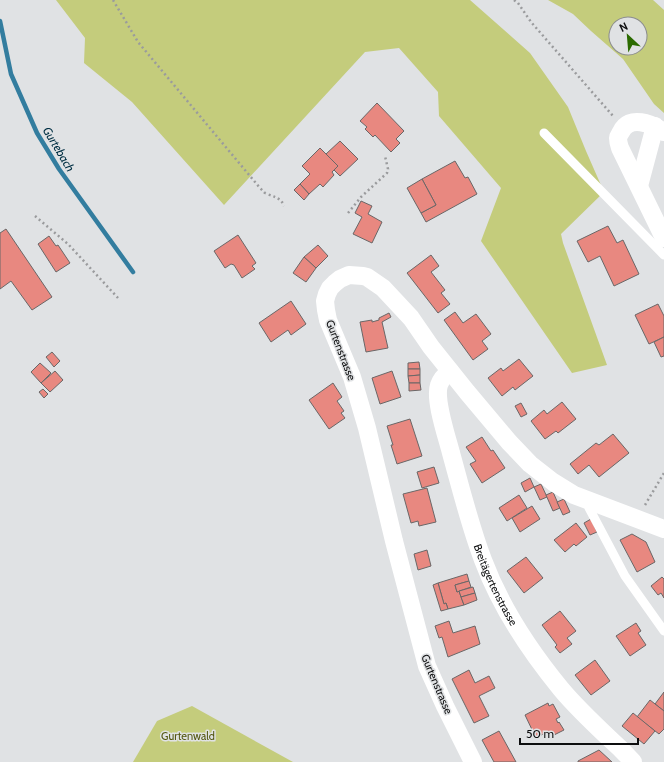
<svg xmlns="http://www.w3.org/2000/svg" width="664" height="762" font-family="Cabin,sans-serif">
<rect width="100%" height="100%" fill="#e0e2e4"/>
<g fill="#c4cc7c" fill-rule="evenodd">
<path d="M56 0H470L530 53 568 107 586 151 604 192 561 234 563 243 607 365 572 373 481 241 501 188 439 116 438 92 399 48 365 52 224 205 132 102 84 63 85 38Z"/>
<path d="M548 0H653L664 10V113L654 104 623 59 591 31 573 14ZM616 24H640V48H616Z"/>
<path d="M192 706 293 762H133L157 721Z"/>
</g>
<g fill="none" stroke-linecap="round" stroke-linejoin="round">
<path stroke="#337d9f" stroke-width="4.5" d="M0 21 11 74 37 133 59 169 133 272"/>
</g>
<g fill="#e88880" stroke="#6a6767">
<path d="M377 103 404 131 396 139 400 143 391 152 375 135 373 137 365 129 367 127 360 121Z"/>
<path d="M340 141 358 159 340 176 334 170 338 166 326 154Z"/>
<path d="M320 148 338 166 332 172 334 175 323 187 320 184 309 194 300 184 310 174 302 166Z"/>
<path d="M455 161 465 178 468 177 477 194 426 222 421 213 436 205 422 179Z"/>
<path d="M422 179 436 205 421 213 407 188Z"/>
<path d="M300 184 309 194 304 200 294 190Z"/>
<path d="M361 201 372 206 368 214 382 222 372 243 353 234 362 217 355 213Z"/>
<path d="M608 226 617 243 623 240 639 274 614 286 600 256 588 262 577 241Z"/>
<path d="M6 229 52 297 32 310 11 281 0 289V233Z"/>
<path d="M238 235 256 263 252 266 255 269 242 278 234 265 231 264 225 268 214 251Z"/>
<path d="M49 236 56 246 58 245 70 263 56 272 38 244Z"/>
<path d="M318 245 328 256 316 268 304 257Z"/>
<path d="M431 255 439 266 431 272 445 290 441 293 450 304 438 313 407 273Z"/>
<path d="M304 257 316 268 306 282 293 273Z"/>
<path d="M291 301 306 324 291 335 288 330 271 342 259 323Z"/>
<path d="M658 304 664 316V337L649 344 635 315Z"/>
<path d="M455 312 463 323 476 314 491 334 482 341 488 349 473 360 444 320Z"/>
<path d="M389 313 391 317 382 322 388 348 366 352 360 322 372 320V322L379 320V318Z"/>
<path d="M664 337V356L661 357 654 342Z"/>
<path d="M52 352 60 361 54 367 46 357Z"/>
<path d="M519 359 533 376 515 390 513 387 502 396 488 378 501 368 503 371Z"/>
<path d="M419 362 420 369H408V363Z"/>
<path d="M40 363 51 373 41 383 31 372Z"/>
<path d="M408 369H420V375L408 376Z"/>
<path d="M55 371 63 380 50 392 41 383Z"/>
<path d="M392 371 401 397 380 404 372 378Z"/>
<path d="M420 375V383H409L408 376Z"/>
<path d="M333 383 342 397 337 401 344 411 341 413 345 418 329 429 309 400Z"/>
<path d="M409 383H420L421 390 409 391Z"/>
<path d="M43 389 48 394 44 398 39 392Z"/>
<path d="M562 402 576 419 558 433 556 431 545 439 531 421 544 410 547 414Z"/>
<path d="M521 403 527 414 521 417 515 406Z"/>
<path d="M410 419 422 456 397 464 391 445H393L387 426Z"/>
<path d="M613 434 629 453 599 477 589 465 578 474 570 464 596 443 599 445Z"/>
<path d="M482 437 491 451 493 450 505 468 482 483 470 464 476 461 466 447Z"/>
<path d="M434 467 439 483 422 488 417 472Z"/>
<path d="M530 478 534 487 525 492 521 483Z"/>
<path d="M541 484 547 497 540 500 534 487Z"/>
<path d="M427 488 436 522 419 526 418 521 411 523 403 494Z"/>
<path d="M553 492 560 508 553 511 546 495Z"/>
<path d="M519 495 527 508 507 521 499 508Z"/>
<path d="M564 499 570 512 563 515 557 502Z"/>
<path d="M532 506 540 519 520 532 512 518Z"/>
<path d="M591 519 597 532 590 535 584 523Z"/>
<path d="M576 523 587 537 576 546 574 544 565 552 554 540Z"/>
<path d="M632 534 646 542 655 562 637 572 620 540Z"/>
<path d="M427 550 431 566 418 570 414 554Z"/>
<path d="M526 557 543 578 524 593 507 571Z"/>
<path d="M467 574 469 581 455 585 457 592 459 591 464 605 448 609 446 603 444 604 438 583Z"/>
<path d="M662 577 664 579V598L661 593 658 595 651 586Z"/>
<path d="M469 581 471 587 457 592 455 585Z"/>
<path d="M438 583 444 604 446 603 448 609 441 611 433 585Z"/>
<path d="M473 587 475 593 461 597 459 591Z"/>
<path d="M475 593 477 600 464 605 461 597Z"/>
<path d="M560 611 576 631 567 638 572 644 560 653 555 647 557 645 542 625Z"/>
<path d="M449 621 453 633 475 626 480 644 448 657 442 637 439 638 435 626Z"/>
<path d="M636 623 641 631 638 633 646 645 630 656 616 636Z"/>
<path d="M595 660 610 681 591 695 575 675Z"/>
<path d="M469 670 475 683 489 676 495 688 479 696 489 716 474 723 452 679Z"/>
<path d="M664 692V711L655 704Z"/>
<path d="M650 700 664 711V729L659 734 637 717Z"/>
<path d="M548 703 549 706 553 704 560 717 556 719 558 723 559 722 564 730 548 738 545 733 536 738 525 715Z"/>
<path d="M633 713 655 731 644 744 622 726Z"/>
<path d="M499 731 516 762H494L482 740Z"/>
<path d="M599 750 612 762H578V761Z"/>
</g>
<g fill="none" stroke-linecap="round" stroke-linejoin="round">
<g stroke="#9a9b9d" stroke-width="2.5" stroke-dasharray="2 3" stroke-linecap="butt">
<path d="M113 0 138 42 260 188C262 190 263 191 265 193 273 197 281 197 284 206"/>
<path d="M514 0 518 3 531 22 613 116"/>
<path d="M348 213 361 197 387 173 388 169 385 156"/>
<path d="M35 216 68 244 118 298"/>
<path d="M645 505 664 473"/>
</g>
<g stroke="#fff" stroke-width="9">
<path d="M544 133 664 255"/>
<path d="M589 501V508L625 576 664 631"/>
</g>
<g stroke="#fff" stroke-width="18">
<path d="M664 132C652 124 629 114 621 132 620 134 618 136 618 138 618 141 619 145 620 148L664 238"/>
<path d="M639 186 655 126"/>
<path id="s1" d="M450 371C445 375 441 379 439 385 434 400 447 437 451 453 461 489 470 526 483 560 501 608 529 650 561 689 576 707 593 723 610 739 618 746 626 754 633 762"/>
<path d="M473 762 445 706 427 666 394 541 367 428 352 377 328 320 326 310 325 301 327 294 330 288 335 283 340 279 349 275 363 276 367 277 383 288 411 318 431 347 467 392 509 442 530 464 553 482 574 495 664 529"/>
</g>
</g>
<g text-anchor="middle" dominant-baseline="central" stroke-width="3" stroke-linejoin="round" paint-order="stroke">
<g font-size="11" fill="#0d0e0f" stroke="#e0e2e4">
<text transform="translate(341 350) rotate(69)">Gurtenstrasse</text>
<text stroke="none"><textPath href="#s1" startOffset="227">Breitägertenstrasse</textPath></text>
<text transform="translate(437 684) rotate(67)">Gurtenstrasse</text>
</g>
<g font-size="11" fill="#525610" stroke="#e0e2e4">
<text x="188" y="736">Gurtenwald</text>
</g>
<g font-size="12" font-style="italic" fill="#002f43" stroke="#e0e2e4">
<text transform="translate(59 149) rotate(59)">Gurtebach</text>
</g>
</g>
<g transform="translate(628 36) rotate(334)"><circle r="19" fill="#e0e2e4" stroke="#8c8d8f"/>
<path d="M0-3L7 15L0 10L-7 15Z" fill="#2b6b00"/>
<text y="-6" font-size="11" font-weight="bold" text-anchor="middle" fill="#0d0e0f">N</text>
</g>
<path d="M520 738v6h118v-6" fill="none" stroke="#0d0e0f" stroke-width="2"/>
<text x="526" y="738" font-size="12" fill="#0d0e0f" stroke="#e0e2e4" stroke-width="3" paint-order="stroke">50 m</text>
</svg>
